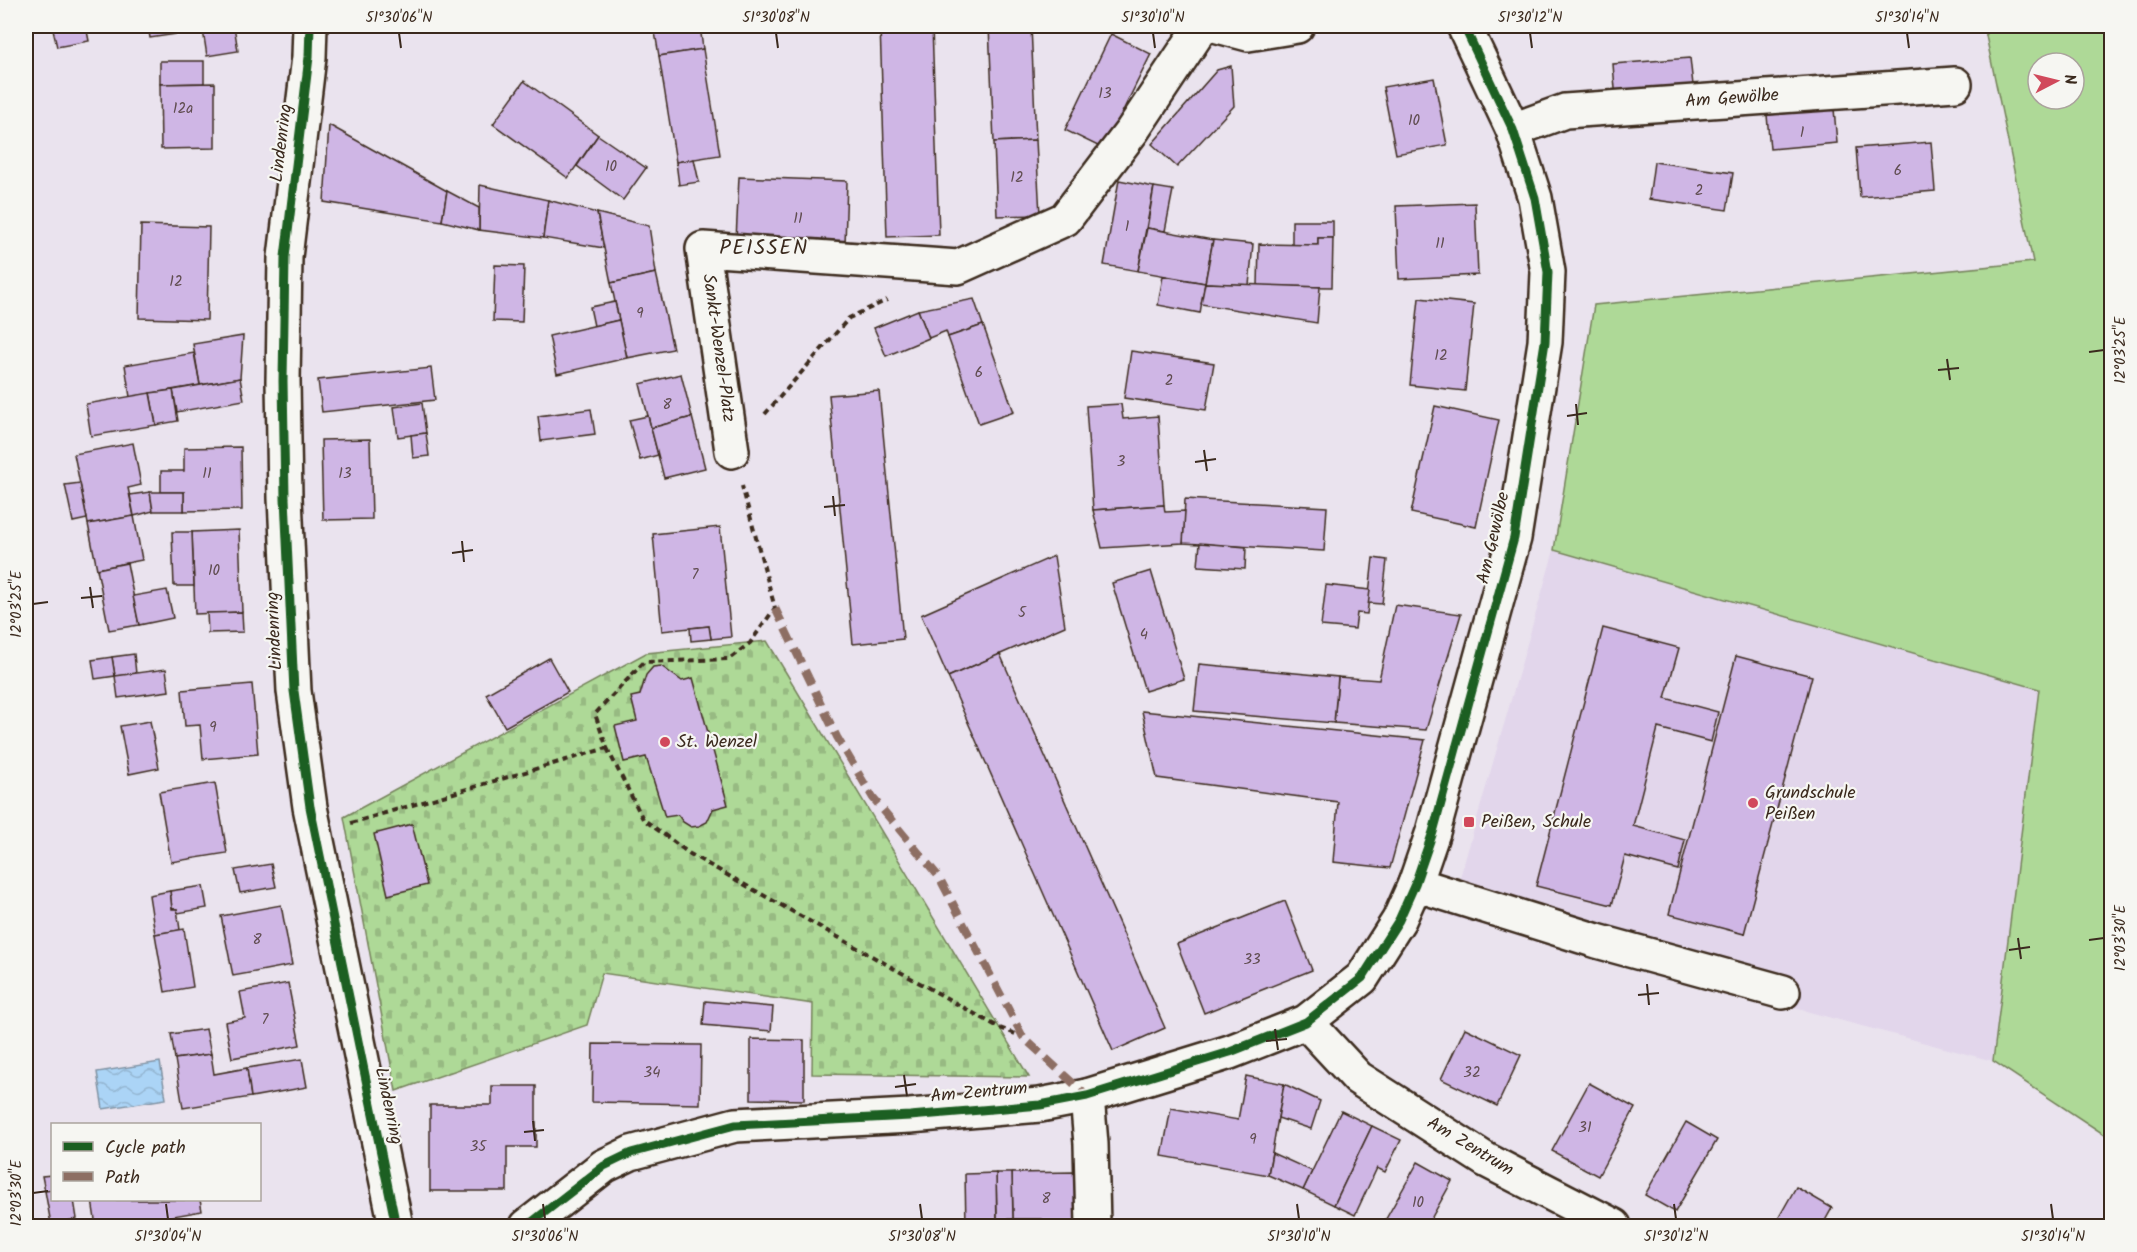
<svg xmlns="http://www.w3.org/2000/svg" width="2137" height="1252" font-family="Kalam,sans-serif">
<defs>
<pattern id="cemetery-stones" width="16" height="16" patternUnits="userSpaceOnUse" patternTransform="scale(1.5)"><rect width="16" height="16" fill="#aed997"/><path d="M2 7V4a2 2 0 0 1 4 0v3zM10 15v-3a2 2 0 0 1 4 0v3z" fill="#97ba82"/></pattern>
<pattern id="water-waves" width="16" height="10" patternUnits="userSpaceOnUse" patternTransform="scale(1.5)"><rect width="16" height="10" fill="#abd4f6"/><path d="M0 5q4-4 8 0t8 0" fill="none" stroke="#94b6d2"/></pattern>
</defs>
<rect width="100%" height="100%" fill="#eae3ee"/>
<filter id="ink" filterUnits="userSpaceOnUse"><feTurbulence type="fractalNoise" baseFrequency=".0167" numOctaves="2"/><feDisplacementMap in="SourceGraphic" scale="12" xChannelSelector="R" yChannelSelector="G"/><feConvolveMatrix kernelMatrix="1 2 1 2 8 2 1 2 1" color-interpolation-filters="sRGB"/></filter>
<g filter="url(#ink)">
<path fill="#e2d6eb" d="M1554 550 2039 689 1993 1061 1449 916Z"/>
<path fill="#aed997" stroke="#74825a" stroke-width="1.5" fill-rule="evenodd" d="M1984 26H2111V1139L1993 1061 2039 689 1554 550 1594 305 2033 262ZM2038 63H2074V99H2038Z"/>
<path fill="url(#cemetery-stones)" stroke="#74825a" stroke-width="1.5" d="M767 641 1029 1077 812 1074 813 1004 602 973 587 1025 396 1091 344 817 646 653Z"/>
<path fill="url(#water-waves)" stroke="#7e90a0" stroke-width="1.5" d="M160 1062 166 1099 103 1109 97 1072Z"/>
<g fill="#cfb6e5" stroke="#3b2a1e" stroke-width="1.5">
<path d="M52 26H86L89 41 57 47Z"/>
<path d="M148 26H216V28L150 38Z"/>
<path d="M234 26 238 51 207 56 203 30Z"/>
<path d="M654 26H700L703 49 659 56Z"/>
<path d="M880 26H932L939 235 887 237Z"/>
<path d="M989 26H1031L1036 140 994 142Z"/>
<path d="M1111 34 1151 54 1104 149 1065 130Z"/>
<path d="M703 49 720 155 676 162 659 56Z"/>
<path d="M1690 58 1694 94 1616 101 1613 64Z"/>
<path d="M160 61H204V83L160 84Z"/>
<path d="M1231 66 1234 106 1177 167 1152 144 1217 70Z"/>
<path d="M1434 78 1447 145 1396 154 1383 87Z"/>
<path d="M524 81 598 135 568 178 493 124Z"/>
<path d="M215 83V148L161 149 160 84Z"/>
<path d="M1834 109 1837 143 1770 149 1767 115Z"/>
<path d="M329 125 447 191 442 221 324 202Z"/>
<path d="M598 135 646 168 623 200 577 166Z"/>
<path d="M1036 140 1040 215 997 216 994 142Z"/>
<path d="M1931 142 1935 191 1860 197 1856 148Z"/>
<path d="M694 159 699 182 679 185 676 162Z"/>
<path d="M1654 162 1733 173 1727 210 1649 199Z"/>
<path d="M739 177 847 181 845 245 736 240Z"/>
<path d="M1119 180 1154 187 1138 271 1104 265Z"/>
<path d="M480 185 548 200 543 238 479 230Z"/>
<path d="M1154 187 1173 190 1165 231 1147 228Z"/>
<path d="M447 191 479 208V230L442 221Z"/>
<path d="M548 200 597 213 604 248 543 238Z"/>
<path d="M1475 203 1478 275 1399 279 1396 206Z"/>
<path d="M597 213 649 226 656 273 611 283Z"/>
<path d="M1292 221H1333V238H1318V245H1292Z"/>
<path d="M141 225 209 227 207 320 139 318Z"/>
<path d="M1147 228 1213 240 1205 283 1138 271Z"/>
<path d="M1318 238H1333L1332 287 1258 286 1259 244 1318 245Z"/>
<path d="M1213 240 1253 244 1249 285 1205 283Z"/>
<path d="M495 265 524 266 522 322 493 321Z"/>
<path d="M656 273 673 349 627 358 611 283Z"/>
<path d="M1163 276 1205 283 1200 313 1158 305Z"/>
<path d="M1205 283 1320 287 1317 323 1201 304Z"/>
<path d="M1419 298 1474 304 1465 391 1410 385Z"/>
<path d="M974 299 983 325 948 337 946 331 929 338 918 310Z"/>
<path d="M615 302 619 320 594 326 590 307Z"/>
<path d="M918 310 929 338 886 356 874 328Z"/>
<path d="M619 320 627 358 557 374 549 336Z"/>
<path d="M983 325 1014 412 979 424 948 337Z"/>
<path d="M243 336 240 378 200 385 193 344Z"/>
<path d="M1131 351 1214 363 1206 410 1124 398Z"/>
<path d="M194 353 200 385 130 397 125 365Z"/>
<path d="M431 368 435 400 322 412 318 380Z"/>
<path d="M681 374 692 417 651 428 640 384Z"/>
<path d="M240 378 244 400 177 412 173 390Z"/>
<path d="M173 390 178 421 156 425 150 393Z"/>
<path d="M879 391 903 639 853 644 829 395Z"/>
<path d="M150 393 156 425 91 436 86 404Z"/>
<path d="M422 403 426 433 398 437 394 407Z"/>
<path d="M1121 404 1123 419 1158 416 1164 505 1093 510 1086 406Z"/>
<path d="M1435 406 1499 420 1476 527 1411 513Z"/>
<path d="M591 409 595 434 541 441 538 416Z"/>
<path d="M648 416 658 455 640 460 629 420Z"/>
<path d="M692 417 705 468 664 478 651 428Z"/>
<path d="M426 433 429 456 413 458 411 435Z"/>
<path d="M370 439 372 519 323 520 321 440Z"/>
<path d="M133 443 141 485 128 488 134 516 88 524 74 454Z"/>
<path d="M241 447 242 510 184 511V492H161V471H184V448Z"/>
<path d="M80 483 87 519 73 522 65 485Z"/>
<path d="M150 492 153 511 134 516 130 495Z"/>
<path d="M150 492H184V511H153Z"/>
<path d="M1185 499 1327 507 1324 551 1183 543Z"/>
<path d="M1164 505 1165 512 1185 511 1183 543 1102 548 1093 510Z"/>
<path d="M134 516 142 560 97 569 88 524Z"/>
<path d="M720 527 731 637 711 639 709 626 662 631 653 534Z"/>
<path d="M239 530 242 612 195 614 192 532Z"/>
<path d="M172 532H192L194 586H174Z"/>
<path d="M1200 543 1246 547 1245 569 1198 566Z"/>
<path d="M1054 556 1065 626 948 677 921 615Z"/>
<path d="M1373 558 1387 560 1382 604 1368 603Z"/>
<path d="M127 563 139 625 109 630 97 569Z"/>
<path d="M1151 571 1184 679 1145 691 1112 583Z"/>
<path d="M1326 585 1370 590 1367 614 1357 613 1355 629 1321 626Z"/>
<path d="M167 590 173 618 139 625 133 596Z"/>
<path d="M1395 605 1461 614 1426 730 1334 723 1338 677 1379 680Z"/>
<path d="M242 612 243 632 208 633 207 613Z"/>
<path d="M709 626 711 639 691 641 690 628Z"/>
<path d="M1603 628 1679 648 1665 698 1718 712 1711 742 1658 728 1633 826 1685 840 1678 870 1625 856 1612 905 1536 886Z"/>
<path d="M134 654 136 674 115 676 112 657Z"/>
<path d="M1000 654 1165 1028 1113 1051 948 677Z"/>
<path d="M1736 656 1812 676 1744 934 1669 914Z"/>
<path d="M112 657 115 676 95 679 92 660Z"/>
<path d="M549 658 568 692 505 727 486 694Z"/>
<path d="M1199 664 1338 677 1334 723 1194 711Z"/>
<path d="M661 666 682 681 693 678 728 805 713 809 707 822 699 826 691 827 683 822 678 815 665 817 646 757 624 762 615 726 637 721 631 697 640 695 646 675 653 667Z"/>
<path d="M166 669 169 691 118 698 115 676Z"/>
<path d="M252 684 258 754 203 759 200 725 185 726 182 690Z"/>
<path d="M1142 711 1425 740 1390 868 1333 862 1338 802 1157 778Z"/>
<path d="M150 721 159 768 129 774 120 726Z"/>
<path d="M215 783 227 853 171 862 159 792Z"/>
<path d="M412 824 427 885 388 895 374 834Z"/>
<path d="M271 864 276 887 240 893 235 870Z"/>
<path d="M203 886 207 908 178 913 177 909H172L170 891Z"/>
<path d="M170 891 172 909H177L180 930 155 934 149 895Z"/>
<path d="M1285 901 1312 970 1204 1013 1177 944Z"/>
<path d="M281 905 292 965 233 976 221 916Z"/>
<path d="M184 929 193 987 165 992 155 934Z"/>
<path d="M288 983 300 1045 232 1058 225 1022 245 1018 240 992Z"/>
<path d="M705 1001 773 1007 771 1031 703 1025Z"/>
<path d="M1465 1028 1521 1055 1497 1106 1441 1079Z"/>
<path d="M206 1029 211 1054 175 1059 171 1034Z"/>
<path d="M751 1039 804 1040V1100L751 1099Z"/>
<path d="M593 1044 701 1045 700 1104 592 1102Z"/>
<path d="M211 1054 214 1074 247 1068 251 1097 183 1108 175 1059Z"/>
<path d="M302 1059 307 1087 251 1097 247 1068Z"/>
<path d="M1246 1076 1284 1084 1268 1175 1162 1156 1171 1108 1238 1120Z"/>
<path d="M1589 1083 1635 1108 1598 1176 1552 1151Z"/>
<path d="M1284 1084 1320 1101 1311 1129 1278 1118Z"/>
<path d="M492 1086H536V1147H507V1191H430V1105H492Z"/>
<path d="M1341 1111 1372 1126 1334 1205 1303 1190Z"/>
<path d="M1686 1122 1717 1140 1675 1212 1645 1195Z"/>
<path d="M1372 1126 1401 1140 1385 1172 1377 1168 1355 1215 1334 1205Z"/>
<path d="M1272 1153 1312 1171 1303 1190 1268 1175Z"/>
<path d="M1418 1162 1452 1181 1427 1226H1382Z"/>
<path d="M1075 1172 1076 1226H1043L1042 1219H1013L1012 1173Z"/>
<path d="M996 1173H1012L1013 1219 997 1220Z"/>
<path d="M996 1173 997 1226H966L965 1174Z"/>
<path d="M52 1175V1190L45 1191 42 1176Z"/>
<path d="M1796 1187 1832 1208 1822 1226H1774Z"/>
<path d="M52 1190V1200H74L77 1219 51 1224 45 1191Z"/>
<path d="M92 1200H200L202 1211 118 1226H96Z"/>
<path d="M65 1221 66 1226H35L51 1224Z"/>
</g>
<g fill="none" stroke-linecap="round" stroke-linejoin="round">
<defs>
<g id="minor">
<path d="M310 26 309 57 285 257 283 381 285 498 294 691 310 807 396 1226"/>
<path d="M1218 26 1248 34 1297 26"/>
<path d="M1513 130 1565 111 1955 84"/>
<path d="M732 451 703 249 958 267 1065 219 1132 131 1202 26"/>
<path d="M1415 884 1597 941 1783 992"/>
<path d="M1306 1022 1358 1078 1486 1160 1614 1226"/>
<path d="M1087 1096 1091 1144 1093 1226"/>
<path d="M527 1226 604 1166 631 1153 735 1125 910 1116 1040 1105 1087 1096 1230 1052 1306 1022 1362 978 1399 920 1415 884 1433 832 1514 538 1545 342 1548 272 1535 198 1513 130 1464 26"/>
</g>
</defs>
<use href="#minor" stroke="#3b2a1e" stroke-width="38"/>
<g stroke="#3b2a1e" stroke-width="4" stroke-dasharray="6 4.5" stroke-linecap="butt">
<path d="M765 414 849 318 887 300"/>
<path d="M607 748 643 819 690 854 1000 1028 1023 1037"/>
<path d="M351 823 607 748 595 714 644 662 729 659 750 643 775 608 742 486"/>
</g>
<use href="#minor" stroke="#f6f6f2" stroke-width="33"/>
<path stroke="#8d6e63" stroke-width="8" stroke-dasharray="15 8" stroke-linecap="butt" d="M775 608 837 737 873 798 939 877 1023 1037 1087 1096"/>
<defs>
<g id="cycleway">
<path d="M310 26 309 57 285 257 283 381 285 498 294 691 310 807 396 1226"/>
<path d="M527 1226 604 1166 631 1153 735 1125 910 1116 1040 1105 1087 1096 1230 1052 1306 1022 1362 978 1399 920 1415 884 1433 832 1514 538 1545 342 1548 272 1535 198 1513 130 1464 26"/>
</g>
</defs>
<use href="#cycleway" stroke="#f6f6f2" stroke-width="13"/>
<use href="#cycleway" stroke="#1b5e20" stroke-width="9"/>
</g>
</g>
<path fill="none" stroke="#3b2a1e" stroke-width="2" d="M399 33 401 48M776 33 778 48M1153 33 1155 48M1530 33 1532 48M1907 33 1909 48M2089 352 2104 350M1947 359 1950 380M1938 370 1959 368M1576 404 1578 425M1567 416 1587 413M1204 450 1207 471M1195 462 1216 459M833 496 835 516M824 507 845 505M462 541 464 562M452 553 473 550M90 587 93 608M81 598 102 596M33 604 48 602M2018 938 2021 959M2089 940 2104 938M2009 950 2030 947M1647 984 1649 1005M1638 995 1659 993M1275 1029 1278 1050M1266 1041 1287 1039M904 1075 907 1096M895 1087 916 1084M533 1121 535 1141M524 1132 544 1130M33 1193 48 1191M166 1204 168 1219M543 1204 545 1219M920 1204 922 1219M1297 1204 1299 1219M1674 1204 1676 1219M2051 1204 2053 1219"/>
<g fill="#d1495b" stroke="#f6f6f2" stroke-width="2">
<circle cx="665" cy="742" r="6"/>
<circle cx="1753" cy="803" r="6"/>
<rect x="1463" y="816" width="12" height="12" rx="3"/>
</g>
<g text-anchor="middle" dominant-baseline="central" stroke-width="4.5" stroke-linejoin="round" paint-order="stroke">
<g font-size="15" fill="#604d50">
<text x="1105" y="94">13</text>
<text x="183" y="109">12a</text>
<text x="1414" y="121">10</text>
<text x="1802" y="133">1</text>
<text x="611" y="167">10</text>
<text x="1898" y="171">6</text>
<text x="1017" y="178">12</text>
<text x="1699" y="191">2</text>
<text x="798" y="219">11</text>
<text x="1127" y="227">1</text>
<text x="1440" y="244">11</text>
<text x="176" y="282">12</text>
<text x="640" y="314">9</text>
<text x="1441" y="356">12</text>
<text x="979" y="373">6</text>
<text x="1169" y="381">2</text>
<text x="667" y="405">8</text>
<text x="1121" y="462">3</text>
<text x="207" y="474">11</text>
<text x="345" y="474">13</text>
<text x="214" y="571">10</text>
<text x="695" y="575">7</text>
<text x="1022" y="613">5</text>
<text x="1144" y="635">4</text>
<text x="213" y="728">9</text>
<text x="257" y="940">8</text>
<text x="1252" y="960">33</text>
<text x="265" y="1020">7</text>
<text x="652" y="1073">34</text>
<text x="1472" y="1073">32</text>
<text x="1585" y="1128">31</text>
<text x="1253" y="1140">9</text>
<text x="478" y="1147">35</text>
<text x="1046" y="1199">8</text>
<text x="1418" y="1203">10</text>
</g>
<g font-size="18" fill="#3b2a1e" stroke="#f6f6f2">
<text transform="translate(1732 99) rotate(-4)">Am Gewölbe</text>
<text transform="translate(282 143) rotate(-83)">Lindenring</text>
<text transform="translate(718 348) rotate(82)">Sankt-Wenzel-Platz</text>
<text transform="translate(1494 538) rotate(-77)">Am Gewölbe</text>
<text transform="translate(275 631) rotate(-93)">Lindenring</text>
<text transform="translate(979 1093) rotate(-5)">Am Zentrum</text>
<text transform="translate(388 1106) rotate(78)">Lindenring</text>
<text transform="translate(1470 1147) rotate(31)">Am Zentrum</text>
</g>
<g font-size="18" fill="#3b2a1e" stroke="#f6f6f2" text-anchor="start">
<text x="677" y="742">St. Wenzel</text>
<text x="1765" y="793">Grundschule<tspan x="1765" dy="21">Peißen</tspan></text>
<text x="1481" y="822">Peißen, Schule</text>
</g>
<g font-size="21" letter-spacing="1.5" fill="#3b2a1e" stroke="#f6f6f2">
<text x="764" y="248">PEISSEN</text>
</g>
</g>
<rect width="2137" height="1252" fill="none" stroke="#f6f6f2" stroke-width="66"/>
<rect x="51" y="1123" width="210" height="78" fill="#f6f6f2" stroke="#aba49d" stroke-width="1.5"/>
<rect x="63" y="1142" width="30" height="9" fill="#1b5e20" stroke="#aba49d" stroke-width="1.5"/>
<text x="105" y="1153" font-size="18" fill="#3b2a1e">Cycle path</text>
<rect x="63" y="1172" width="30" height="9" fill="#8d6e63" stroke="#aba49d" stroke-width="1.5"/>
<text x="105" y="1183" font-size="18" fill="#3b2a1e">Path</text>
<g transform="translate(2056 81) rotate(83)"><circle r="28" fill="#f6f6f2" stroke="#aba49d" stroke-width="1.5"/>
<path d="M0-4.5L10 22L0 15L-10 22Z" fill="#d1495b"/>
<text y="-9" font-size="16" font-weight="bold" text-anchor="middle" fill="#3b2a1e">N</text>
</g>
<rect x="33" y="33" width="2071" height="1186" fill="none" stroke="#3b2a1e" stroke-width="2"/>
<g font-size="15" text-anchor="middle" fill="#3b2a1e">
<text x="399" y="22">51°30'06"N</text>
<text x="776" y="22">51°30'08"N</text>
<text x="1153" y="22">51°30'10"N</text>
<text x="1530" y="22">51°30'12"N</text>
<text x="1907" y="22">51°30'14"N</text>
<text transform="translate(2120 350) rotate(-90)" y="5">12°03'25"E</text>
<text transform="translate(16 604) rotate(-90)" y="5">12°03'25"E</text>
<text transform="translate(2120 938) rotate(-90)" y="5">12°03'30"E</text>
<text transform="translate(16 1193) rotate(-90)" y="5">12°03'30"E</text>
<text x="168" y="1241">51°30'04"N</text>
<text x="545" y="1241">51°30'06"N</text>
<text x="922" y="1241">51°30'08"N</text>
<text x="1299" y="1241">51°30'10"N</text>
<text x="1676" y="1241">51°30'12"N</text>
<text x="2053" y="1241">51°30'14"N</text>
</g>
</svg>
